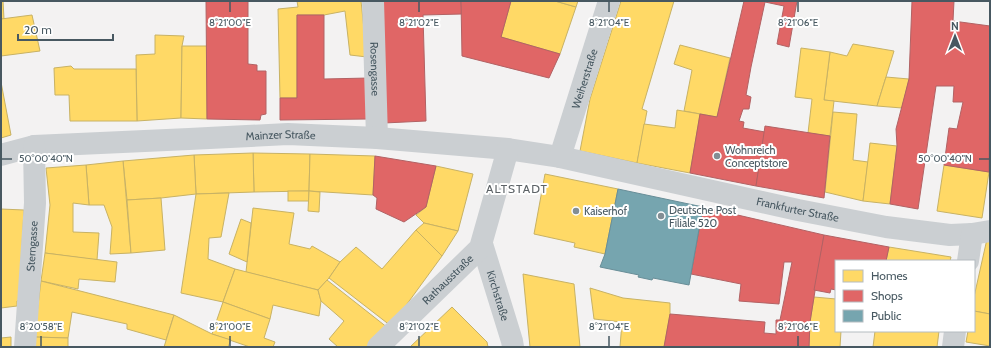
<svg xmlns="http://www.w3.org/2000/svg" width="991" height="348" font-family="Cabin,sans-serif">
<rect width="100%" height="100%" fill="#f3f2f2"/>
<g fill="#ffd966" stroke="#c8b264">
<path d="M1 1H3L4 19H1Z"/>
<path d="M297 1H361L367 57 350 55 345 11 324 15H297V98H280L278 9 298 7Z"/>
<path d="M511 1H555L576 7 560 54 501 37Z"/>
<path d="M555 1H578L576 7Z"/>
<path d="M621 1H674L642 109 647 111 637 163 580 151 590 99Z"/>
<path d="M32 15 40 51 1 56V19Z"/>
<path d="M155 35 184 36 182 46 181 118 137 121 136 55 155 54Z"/>
<path d="M853 44 894 51 877 106 824 100 830 52 847 56Z"/>
<path d="M680 45 730 58 717 117 684 111 692 70 674 64Z"/>
<path d="M182 46H207V119L181 118Z"/>
<path d="M801 48 830 52 824 100 834 101 830 136 808 133 812 99 795 97Z"/>
<path d="M71 66 74 69H136L137 121H70L69 95H55L54 68Z"/>
<path d="M886 77 909 79 902 108 877 106Z"/>
<path d="M1 82 11 135 1 138Z"/>
<path d="M677 110 700 114 690 173 637 163 644 124 675 128Z"/>
<path d="M833 112 857 114 853 160 868 162 863 201 825 192Z"/>
<path d="M870 143 897 146 890 204 863 201Z"/>
<path d="M253 153 310 154 309 191 254 192Z"/>
<path d="M253 153 254 192 196 194 194 155Z"/>
<path d="M310 154 375 156 373 195 309 191Z"/>
<path d="M194 155 196 194 161 198 127 200 123 161Z"/>
<path d="M123 161 131 253 110 254 112 227 104 205H89L86 165Z"/>
<path d="M86 165 89 205 73 203V232L99 233 97 260 45 253 50 205 46 168Z"/>
<path d="M944 165 989 172 982 218 937 211Z"/>
<path d="M436 166 473 174 458 231 424 223 416 215 426 207Z"/>
<path d="M545 174 618 189 605 254 574 247 575 243 534 234Z"/>
<rect x="288" y="191" width="21" height="10"/>
<path d="M309 191 320 192 319 212 308 211Z"/>
<path d="M229 193 221 237 209 238 208 259 235 269 223 302 181 293 196 194Z"/>
<path d="M161 198 165 250 131 253 127 200Z"/>
<path d="M253 208 294 213 289 244 310 249 312 246 340 262 329 278 318 290 246 272Z"/>
<path d="M1 209 24 210 19 300 17 301V306L1 308Z"/>
<path d="M241 219 251 223 247 262 229 254Z"/>
<path d="M424 223 458 231 442 256 416 230Z"/>
<path d="M416 230 442 256 391 326 329 278 340 262 356 247 382 269Z"/>
<path d="M987 239H990V314L974 311V297Z"/>
<path d="M889 247 951 257 950 261H886Z"/>
<path d="M45 253 117 262 115 282 79 279 78 289 41 281Z"/>
<path d="M235 269 318 290 321 301 319 316 273 305 270 319 223 302Z"/>
<path d="M523 274 574 284 580 347H530Z"/>
<path d="M327 280 388 328 370 347H338L329 339 344 321 321 301 318 290Z"/>
<path d="M41 281 174 315 166 340 127 329V324L72 312 68 338 34 337Z"/>
<path d="M590 288 623 298 670 303V314L664 347H620L622 322 594 319Z"/>
<path d="M814 297 836 299V331H841L840 347H809L810 322Z"/>
<path d="M223 302 270 319 264 338 275 342 273 347H250L212 334Z"/>
<path d="M452 307 487 342 488 347H410Z"/>
<path d="M974 311 990 314V346L966 342 968 331H974Z"/>
<path d="M174 315 212 334 231 340 228 347H164Z"/>
<path d="M875 331H939L937 347H873Z"/>
<path d="M11 337V347H1V338Z"/>
<path d="M34 337 68 338V347H34Z"/>
</g>
<g fill="#e06666" stroke="#b26264">
<path d="M206 1H248V64L257 65V71H266V114L261 115 260 120 207 119Z"/>
<path d="M380 1H461L462 14 423 15 426 121 384 123Z"/>
<path d="M461 1H511L501 37 560 54 549 78 462 56Z"/>
<path d="M744 1H797L789 47 777 44 784 6 765 2 751 67 746 95 751 97 749 109H743L739 121 744 122 743 128 765 132 756 186 690 173 700 114 717 117Z"/>
<path d="M912 1H954L953 21 990 26 989 172 944 165 949 128 957 129 963 102H953L954 86H936L918 209 890 204 897 146 896 129 909 79Z"/>
<path d="M297 15H324V79L369 78V119L280 120V98H297Z"/>
<path d="M765 126 830 136 824 198 756 186Z"/>
<path d="M375 156 436 166 426 207 404 222 376 209 377 198 373 195Z"/>
<path d="M703 207 824 235 810 322 809 347H664L670 314 765 322 764 333 776 334V320H780L792 262H784L779 304 739 301 741 284 691 274Z"/>
<path d="M824 235 889 247 886 261H836V290L831 289 830 293 814 290Z"/>
</g>
<path fill="#76a5af" stroke="#688e98" d="M618 189 703 207 689 285 653 278 652 280 638 277 639 275 600 267 605 254Z"/>
<g fill="none" stroke-linecap="round" stroke-linejoin="round">
<g stroke="#cbcfd2" stroke-width="22">
<path id="s1" d="M373 1 377 138"/>
<path id="s2" d="M1 155 34 146 189 139 288 134 377 138 508 149 560 157 798 210 886 227 950 235 972 234 990 231"/>
<path id="s3" d="M560 157 609 1"/>
<path id="s4" d="M482 244 512 341 513 347"/>
<path d="M968 261 972 234"/>
<path id="s5" d="M25 347 35 203 34 146"/>
<path id="s6" d="M378 347 480 248 508 149"/>
<path d="M953 347 955 331"/>
</g>
</g>
<path fill="none" stroke="#475861" stroke-width="1.5" d="M230 2V12M419 2V12M609 2V12M798 2V12M2 159H12M979 159H989M41 336V346M230 336V346M419 336V346M609 336V346M798 336V346"/>
<g fill="#838e94" stroke="#fff" stroke-width="1.5">
<circle cx="717" cy="156" r="4"/>
<circle cx="576" cy="211" r="4"/>
<circle cx="661" cy="216" r="4"/>
</g>
<g text-anchor="middle" dominant-baseline="central" stroke-width="4" stroke-linejoin="round" paint-order="stroke">
<g font-size="11" fill="#475861" stroke="#fff">
<text stroke="none"><textPath href="#s1" startOffset="68">Rosengasse</textPath></text>
<text stroke="none"><textPath href="#s3" startOffset="82">Weiherstraße</textPath></text>
<text stroke="none"><textPath href="#s2" startOffset="281">Mainzer Straße</textPath></text>
<text stroke="none"><textPath href="#s2" startOffset="805">Frankfurter Straße</textPath></text>
<text stroke="none"><textPath href="#s5" startOffset="101">Sterngasse</textPath></text>
<text stroke="none"><textPath href="#s6" startOffset="97">Rathausstraße</textPath></text>
<text stroke="none"><textPath href="#s4" startOffset="54">Kirchstraße</textPath></text>
</g>
<g font-size="11" fill="#475861" stroke="#fff" text-anchor="start">
<text x="725" y="150">Wohnreich<tspan x="725" dy="13">Conceptstore</tspan></text>
<text x="669" y="210">Deutsche Post<tspan x="669" dy="13">Filiale 520</tspan></text>
<text x="584" y="211">Kaiserhof</text>
</g>
<g font-size="12" letter-spacing="1" fill="#5d6367" stroke="#fff">
<text x="517" y="188">ALTSTADT</text>
</g>
</g>
<g font-size="10" text-anchor="middle" fill="#475861" stroke="#fff" stroke-width="4" stroke-linejoin="round" paint-order="stroke">
<text x="230" y="26">8°21'00"E</text>
<text x="419" y="26">8°21'02"E</text>
<text x="609" y="26">8°21'04"E</text>
<text x="798" y="26">8°21'06"E</text>
<text x="46" y="162">50°00'40"N</text>
<text x="945" y="162">50°00'40"N</text>
<text x="41" y="330">8°20'58"E</text>
<text x="230" y="330">8°21'00"E</text>
<text x="419" y="330">8°21'02"E</text>
<text x="609" y="330">8°21'04"E</text>
<text x="798" y="330">8°21'06"E</text>
</g>
<rect width="991" height="348" fill="none" stroke="#475861" stroke-width="4"/>
<rect x="835" y="260" width="140" height="72" fill="#ffffff" stroke="#b5bcc0"/>
<rect x="843" y="270" width="20" height="12" fill="#ffd966" stroke="#b5bcc0"/>
<text x="871" y="280" font-size="12" fill="#475861">Homes</text>
<rect x="843" y="290" width="20" height="12" fill="#e06666" stroke="#b5bcc0"/>
<text x="871" y="300" font-size="12" fill="#475861">Shops</text>
<rect x="843" y="310" width="20" height="12" fill="#76a5af" stroke="#b5bcc0"/>
<text x="871" y="320" font-size="12" fill="#475861">Public</text>
<g transform="translate(955 36)" stroke="#ffffff" stroke-width="3" paint-order="stroke">
<path d="M0-3L7 15L0 10L-7 15Z" fill="#475861"/>
<text y="-6" font-size="11" font-weight="bold" text-anchor="middle" fill="#475861">N</text>
</g>
<path d="M18 34v6h95v-6" fill="none" stroke="#475861" stroke-width="2"/>
<text x="24" y="34" font-size="12" fill="#475861" stroke="#ffffff" stroke-width="3" paint-order="stroke">20 m</text>
</svg>
